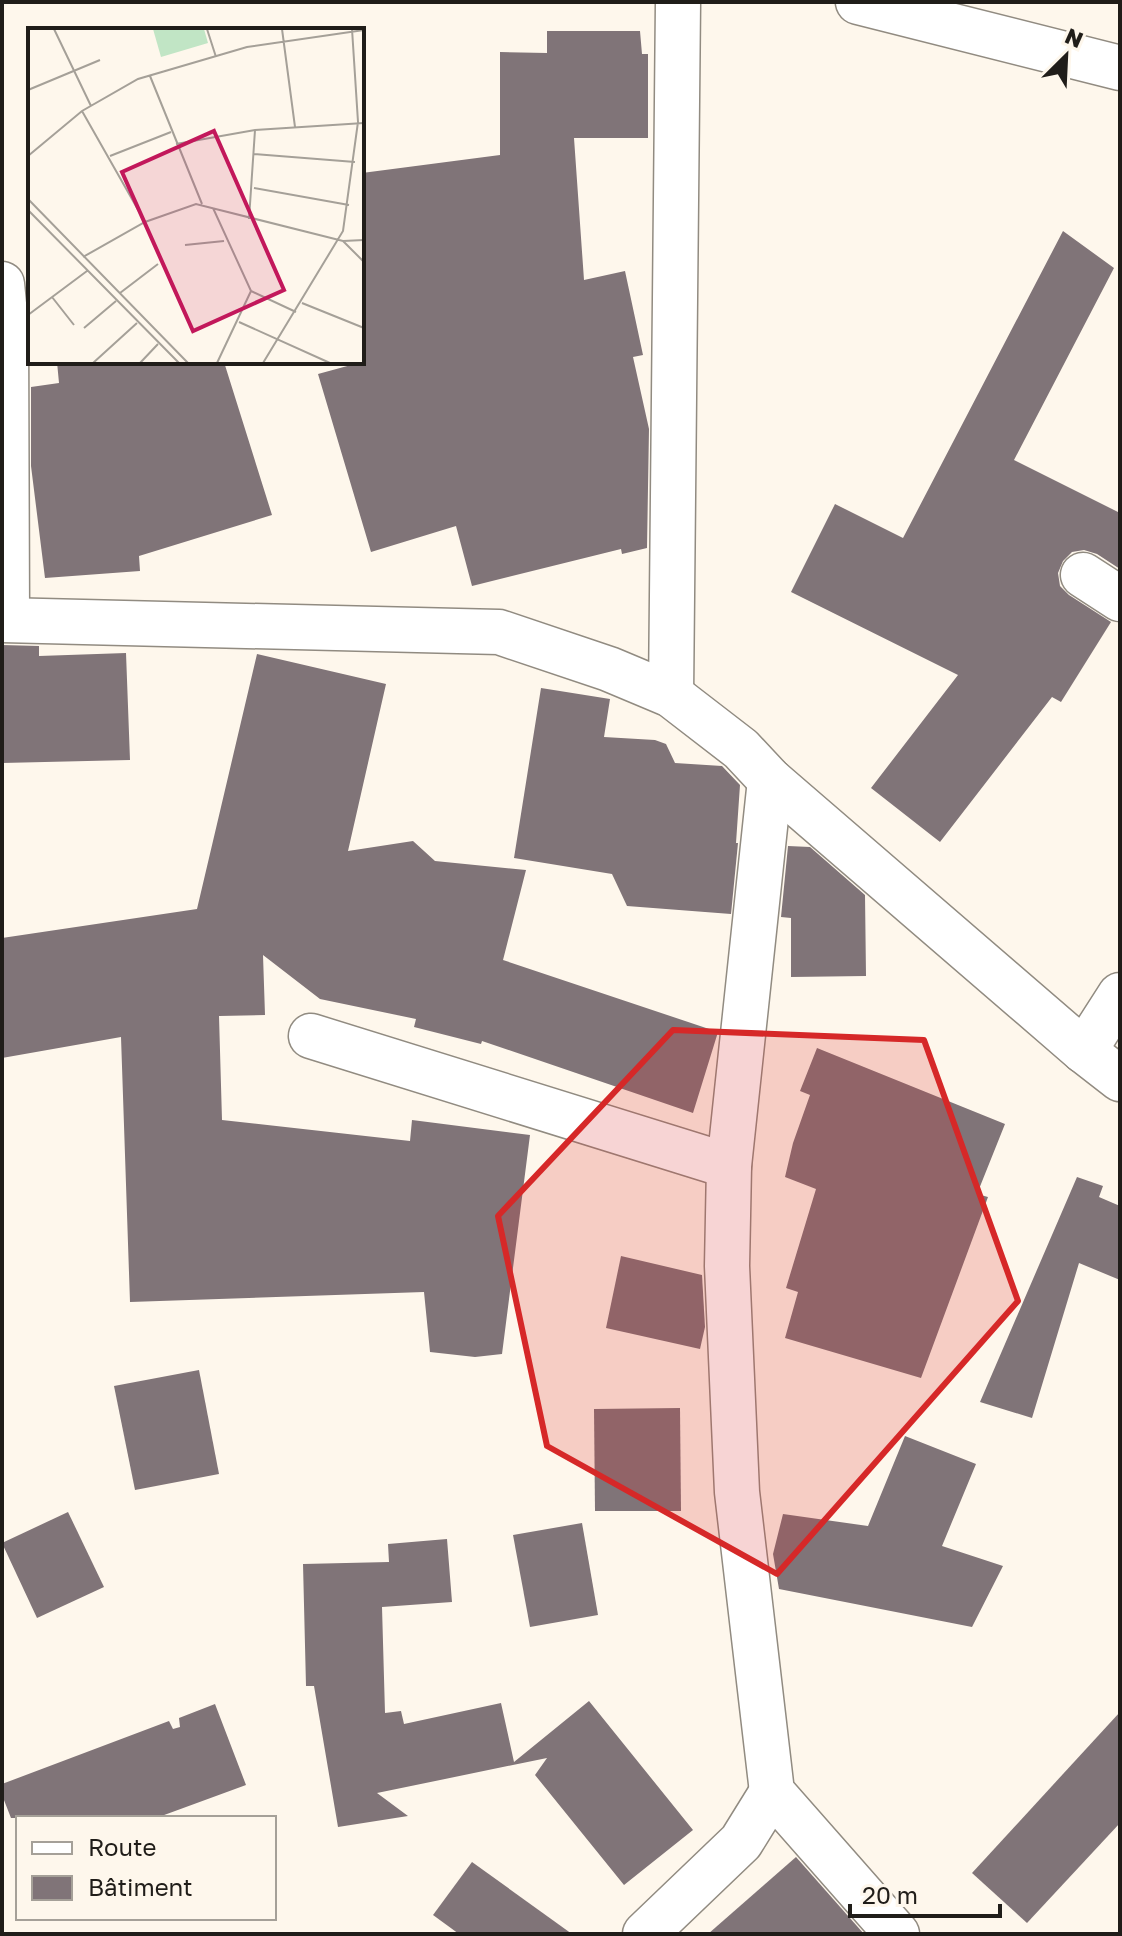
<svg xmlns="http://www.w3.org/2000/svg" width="1122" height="1936" font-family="'Golos Text',sans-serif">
<rect width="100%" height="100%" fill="#fef7ec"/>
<g fill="#807478">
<path d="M547 31H640L642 54H648V138H574L584 280 625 271 643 355 633 357 649 429 647 548 622 554 621 549 472 586 456 526 371 552 318 374 362 362V173L500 155V52L547 53Z"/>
<path d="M1063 231 1114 268 1014 460 1120 513V569L1097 554 1084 550 1072 552 1063 561 1058 573 1060 586 1069 595 1111 622 1061 702 1052 697 940 842 871 788 958 675 791 592 835 504 903 538Z"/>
<path d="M57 362H224L272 515 139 556 140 571 45 578 31 466V387L59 383Z"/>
<path d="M2 645 39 646V656L126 653 130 760 2 763Z"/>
<path d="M257 654 386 684 348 851 413 841 435 861 526 870 503 960 718 1032 693 1113 482 1041 481 1044 414 1027 416 1019 320 999 263 955 265 1015 219 1016 222 1120 410 1141 412 1120 530 1135 502 1354 475 1357 430 1352 424 1292 130 1302 121 1037 2 1058V938L197 909Z"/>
<path d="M541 688 610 699 604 737 655 740 666 744 675 763 722 766 740 785 736 843H738L731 914 627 906 612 874 514 858Z"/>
<path d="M788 846 810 847 865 895 866 976 791 977V918L781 917Z"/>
<path d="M817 1048 1005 1124 977 1194 988 1197 921 1378 785 1338 798 1292 786 1288 816 1189 785 1177 793 1143 810 1095 800 1091Z"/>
<path d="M1077 1177 1103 1186 1099 1197 1120 1206V1280L1079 1263 1032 1418 980 1402Z"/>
<path d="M621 1256 702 1275 705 1327 700 1349 606 1328Z"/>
<path d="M199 1370 219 1474 135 1490 114 1386Z"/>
<path d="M680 1408 681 1511H595L594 1409Z"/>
<path d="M905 1436 976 1464 942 1546 1003 1566 972 1627 779 1589 773 1554 783 1514 868 1526Z"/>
<path d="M68 1512 104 1587 37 1618 2 1543Z"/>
<path d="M582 1523 598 1615 530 1627 513 1535Z"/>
<path d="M447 1539 452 1602 382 1607 385 1713 401 1711 404 1724 501 1703 514 1762 589 1701 693 1830 624 1885 535 1775 547 1758 377 1793 408 1816 338 1827 314 1686H306L303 1564 389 1562 388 1544Z"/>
<path d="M215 1704 246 1785 156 1818H11L2 1795V1784L169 1721 173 1729 180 1727 179 1718Z"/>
<path d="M1120 1712V1823L1027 1923 972 1873Z"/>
<path d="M796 1857 864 1934H708Z"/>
<path d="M472 1862 572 1934H459L433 1915Z"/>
</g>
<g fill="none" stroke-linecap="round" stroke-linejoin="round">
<defs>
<g id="street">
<path d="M858 2 1120 68"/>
<path d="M2 284 6 324 7 619"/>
<path d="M1083 575 1120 599"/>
<path d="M2 620 499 632 609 669 671 695 741 749 770 780 1084 1051 1120 1079"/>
<path d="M671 695 678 2"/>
<path d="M770 780 729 1166 727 1266 737 1492 772 1792 897 1934"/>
<path d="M311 1036 729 1166"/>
<path d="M1084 1051 1120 995"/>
<path d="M645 1934 741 1842 772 1792"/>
</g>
</defs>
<use href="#street" stroke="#918b81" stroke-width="47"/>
<use href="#street" stroke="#fff" stroke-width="44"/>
</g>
<path fill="#d62828" fill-opacity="0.2" stroke="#d62828" stroke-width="6" stroke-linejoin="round" d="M673 1030 924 1040 1018 1301 777 1574 547 1446 498 1216Z"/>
<g transform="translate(28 28)">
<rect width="336" height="336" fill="#fef7ec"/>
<path d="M125 1H176L180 15 133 29Z" fill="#c1e5c5"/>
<path fill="none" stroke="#a5a098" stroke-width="2" d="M26 1 63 78M179 1 188 29M254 1 267 99M122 48 174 176M0 62 72 32M54 83 117 194M148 116 227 102 336 95M226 126 327 134M0 128 54 83 110 51 219 19 336 2M82 128 143 104M226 160 321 177M0 171 160 335M185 180 223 263 268 284M0 182 151 335M221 191 227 102M315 213 336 234M157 217 196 213M55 229 117 194 168 176 315 213 336 212M92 265 130 236M24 269 46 297M274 275 336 300M0 287 59 243M211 294 302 335M56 300 88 273M65 335 109 295M112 335 130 316M189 335 223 263M235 335 315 203 330 94 324 1"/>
<path fill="#c2185b" fill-opacity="0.15" stroke="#c2185b" stroke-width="4" d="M186 103 256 262 165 303 94 144Z"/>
<rect width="336" height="336" fill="none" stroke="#201d19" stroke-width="4"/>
</g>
<rect width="1122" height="1936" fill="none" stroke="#201d19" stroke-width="8"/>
<rect x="16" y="1816" width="260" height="104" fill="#fef7ec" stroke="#a5a098" stroke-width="2"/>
<rect x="32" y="1842" width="40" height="12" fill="#ffffff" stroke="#a5a098" stroke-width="2"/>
<text x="88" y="1856" font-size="24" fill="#201d19">Route</text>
<rect x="32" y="1876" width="40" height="24" fill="#807478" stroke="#a5a098" stroke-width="2"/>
<text x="88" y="1896" font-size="24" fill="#201d19">Bâtiment</text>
<g transform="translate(1066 56) rotate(24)" stroke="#fef7ec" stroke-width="6" paint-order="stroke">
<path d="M0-6L14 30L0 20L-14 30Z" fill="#201d19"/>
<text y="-12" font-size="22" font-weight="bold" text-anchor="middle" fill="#201d19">N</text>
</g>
<path d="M850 1904v12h150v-12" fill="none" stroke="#201d19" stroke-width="4"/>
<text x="862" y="1904" font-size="24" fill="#201d19" stroke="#fef7ec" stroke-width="6" paint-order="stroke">20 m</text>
</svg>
